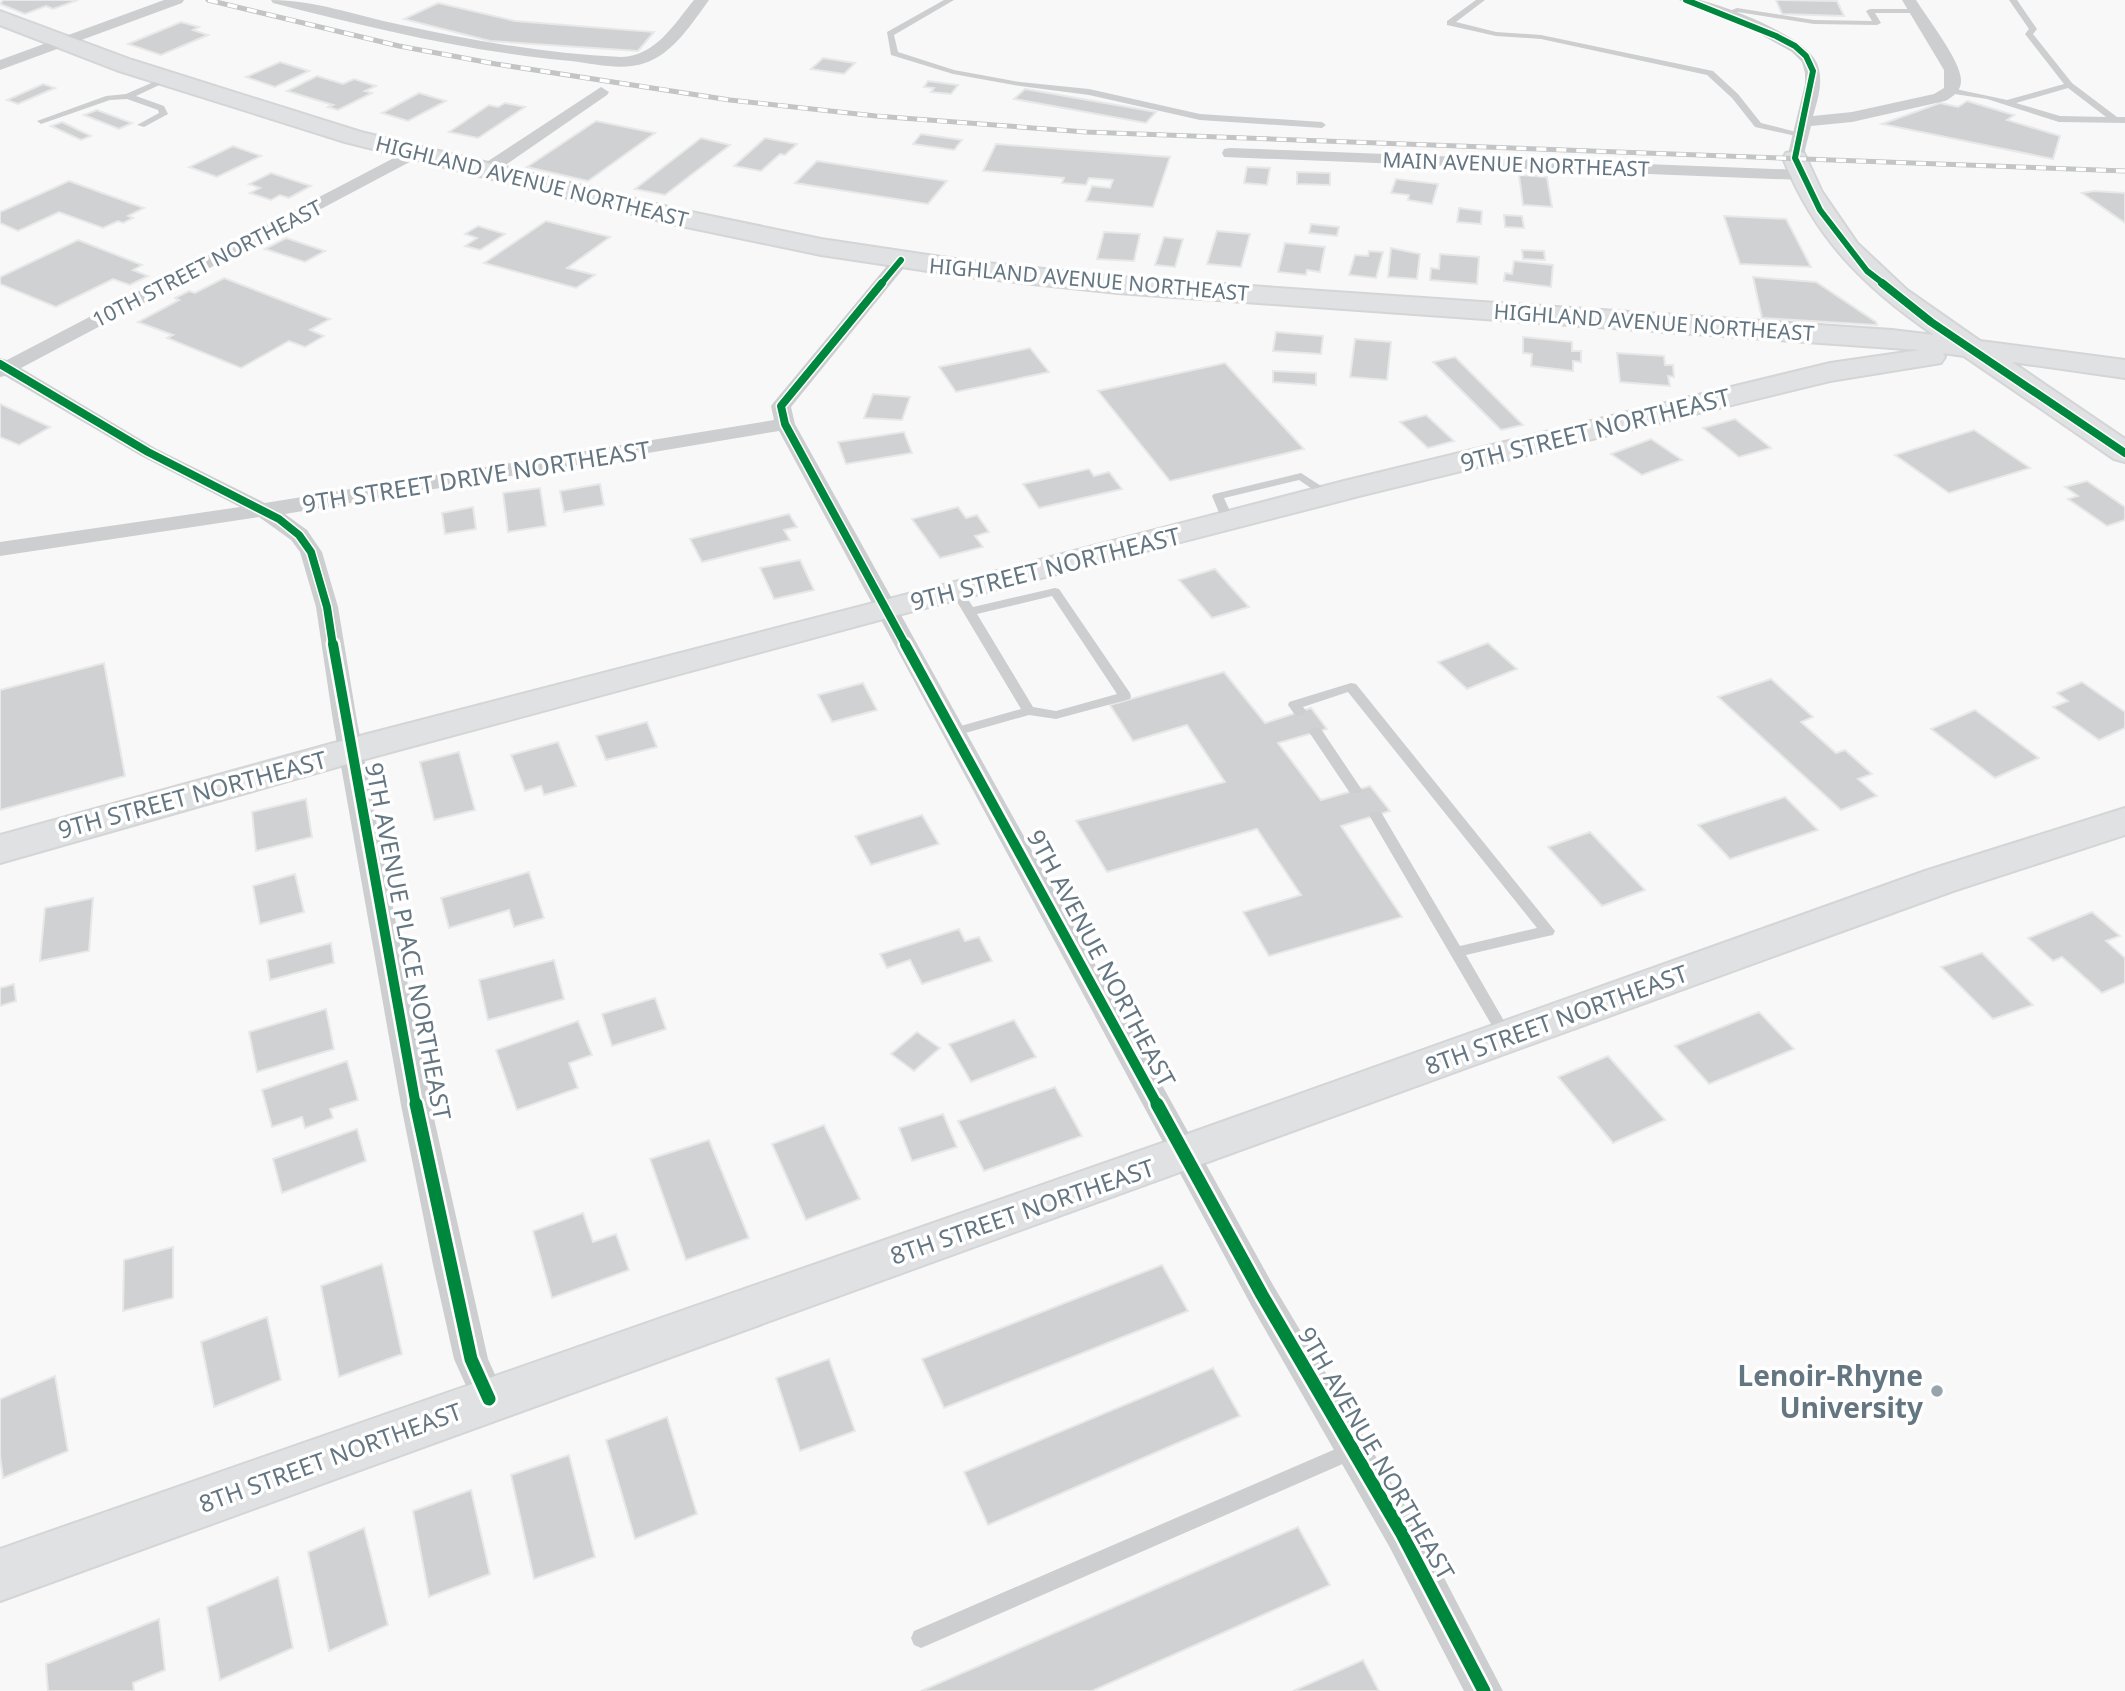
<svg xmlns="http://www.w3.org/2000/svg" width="2125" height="1691" font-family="'Noto Sans',sans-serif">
<rect width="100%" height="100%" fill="#f8f8f8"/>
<g fill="#cfd1d2" stroke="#e8e8e8" stroke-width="2">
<path d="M3 0H78L53 9 46 6 25 14 0 4Z"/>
<path d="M1776 0 1837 1 1844 16 1782 14Z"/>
<path d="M438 3 515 21 654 32 638 51 490 41 404 19Z"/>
<path d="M181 22 199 27 193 30 208 35 161 55 128 44Z"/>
<path d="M823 58 855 63 844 74 811 69Z"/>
<path d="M280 62 309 71 275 87 246 77Z"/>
<path d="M317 76 343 84 354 79 376 86 365 91 372 93 338 110 328 107 333 105 287 91Z"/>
<path d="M928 81 958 85 951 94 931 92 934 88 924 87Z"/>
<path d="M43 84 55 88 18 104 7 100Z"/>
<path d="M1025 89 1156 112 1146 123 1014 99Z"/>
<path d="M419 93 446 101 408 121 382 113Z"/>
<path d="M1967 101 2014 115 2007 120 2060 136 2053 159 1882 124 1940 103 1958 107Z"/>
<path d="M505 103 525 107 478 138 449 132 489 105 498 107Z"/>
<path d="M97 110 132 123 119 129 84 115Z"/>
<path d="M596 121 655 133 588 181 527 167Z"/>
<path d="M62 122 91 136 81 140 51 126Z"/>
<path d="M921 134 962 140 954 150 913 144Z"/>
<path d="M701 138 730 145 665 195 635 189Z"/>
<path d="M765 138 797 144 785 155 780 154 761 171 734 166Z"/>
<path d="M996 144 1170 157 1153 207 1086 201 1092 186 1110 188 1113 180 1089 178 1086 185 1062 183 1064 178 983 171Z"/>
<path d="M233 146 261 156 217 177 189 167Z"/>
<path d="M817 161 947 181 928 204 795 183Z"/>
<path d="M1247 167 1270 168 1267 185 1244 183Z"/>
<path d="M1297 172 1330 173V185L1297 184Z"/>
<path d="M271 173 311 186 289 198 280 195 271 200 250 193 260 188 249 184Z"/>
<path d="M1519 175 1547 177 1552 207 1523 205Z"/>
<path d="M1396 179 1438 184 1432 204 1408 200 1409 195 1391 193Z"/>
<path d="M69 181 144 208 128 216 133 218 123 223 118 221 103 228 59 212 18 231 0 223V212Z"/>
<path d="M2094 191 2125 193V223L2082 193Z"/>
<path d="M1459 208 1482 211 1481 224 1457 222Z"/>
<path d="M1504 215 1522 216 1524 228 1505 227Z"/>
<path d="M1724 216 1786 219 1811 267 1740 264Z"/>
<path d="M546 221 610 237 567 268 595 275 576 288 484 263Z"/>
<path d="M1311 224 1339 227 1337 236 1309 233Z"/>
<path d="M478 226 505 234 480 250 465 246 477 238 465 234Z"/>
<path d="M1217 231 1250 234 1241 267 1207 264Z"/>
<path d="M1104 232 1140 234 1134 261 1097 259Z"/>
<path d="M1164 237 1183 239 1175 267 1155 265Z"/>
<path d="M286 238 325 251 305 262 265 249Z"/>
<path d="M78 240 142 265 133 270 148 276 130 285 113 279 56 307 0 284V277Z"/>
<path d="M1285 243 1325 247 1320 272 1307 270 1306 275 1278 272Z"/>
<path d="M1391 248 1420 254 1417 279 1388 277Z"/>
<path d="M1522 250 1544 251 1545 260 1523 259Z"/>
<path d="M1369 251 1383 252 1376 278 1349 275 1355 255 1368 256Z"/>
<path d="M1440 254 1479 257 1477 284 1430 280 1431 268 1439 269Z"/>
<path d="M1514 261 1553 265 1551 287 1504 281 1505 273 1512 274Z"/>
<path d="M1753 277 1816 282 1876 322 1877 325 1762 318Z"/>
<path d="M224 278 330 319 310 330 324 336 305 347 289 341 241 368 167 338 173 335 138 322 179 300 175 298 189 291 195 293Z"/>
<path d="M1276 332 1323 336 1321 354 1273 351Z"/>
<path d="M1523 337 1572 342V351H1581V362L1573 361V371L1531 366 1532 354 1523 353Z"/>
<path d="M1355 339 1391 342 1387 380 1350 377Z"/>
<path d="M1030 348 1049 372 956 392 939 367Z"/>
<path d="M1617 353 1664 356 1665 365H1673L1674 377 1668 376 1670 386 1620 382Z"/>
<path d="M1455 357 1523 425 1501 430 1433 362Z"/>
<path d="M1225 363 1304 449 1170 481 1098 391Z"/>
<path d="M1273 371 1316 373V385L1273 382Z"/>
<path d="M873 394 910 397 902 420 864 418Z"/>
<path d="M0 404 50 427 19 445 0 437Z"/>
<path d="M1426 415 1454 441 1428 448 1400 422Z"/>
<path d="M1735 419 1771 448 1739 457 1703 428Z"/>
<path d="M1974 430 2030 468 1949 493 1895 455Z"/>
<path d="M904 432 912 453 846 464 838 442Z"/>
<path d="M1651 439 1682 460 1642 475 1611 454Z"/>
<path d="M1089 469 1094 476 1109 472 1122 489 1039 508 1023 484Z"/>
<path d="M2087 481 2125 507V520L2107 526 2068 499 2078 496 2065 487Z"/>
<path d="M600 484 604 505 564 512 560 491Z"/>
<path d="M540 488 546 526 508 532 503 493Z"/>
<path d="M473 507 476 529 445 534 442 513Z"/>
<path d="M958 507 966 518 977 515 989 532 975 536 983 547 940 558 912 519Z"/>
<path d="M789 514 797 527 784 530 790 540 702 562 690 539Z"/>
<path d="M800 560 814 590 774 599 760 568Z"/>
<path d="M1215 569 1249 607 1212 618 1179 580Z"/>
<path d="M1488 643 1517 669 1467 689 1438 662Z"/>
<path d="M104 663 125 776 0 810V690Z"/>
<path d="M1224 672 1265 723 1311 708 1327 729 1278 743 1321 800 1370 786 1390 811 1341 826 1402 917 1269 956 1243 912 1301 895 1257 829 1107 872 1076 821 1225 782 1187 725 1133 741 1110 705Z"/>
<path d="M1771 679 1813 717 1801 722 1836 753 1845 750 1872 774 1858 779 1877 796 1841 810 1718 697Z"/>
<path d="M2082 682 2125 712V728L2099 740 2053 707 2068 701 2057 693Z"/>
<path d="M863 683 877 710 832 722 818 695Z"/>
<path d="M1975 710 2039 758 1995 778 1931 729Z"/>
<path d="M647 722 657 747 606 760 596 736Z"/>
<path d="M558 742 576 786 544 795 541 786 525 791 511 755Z"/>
<path d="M459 752 475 810 434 820 420 762Z"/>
<path d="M1785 797 1818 830 1730 859 1698 825Z"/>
<path d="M306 799 312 837 256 851 252 812Z"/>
<path d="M922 815 939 844 871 865 855 836Z"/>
<path d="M1590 832 1645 890 1602 906 1548 847Z"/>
<path d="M529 872 544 918 514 927 509 910 449 928 441 898Z"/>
<path d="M295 874 304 912 260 924 253 886Z"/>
<path d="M93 898 89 951 40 961 45 908Z"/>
<path d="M2092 912 2120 936 2106 941 2125 958V983L2102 993 2062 957 2053 961 2028 938Z"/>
<path d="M959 929 965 941 979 937 992 961 922 984 910 960 887 968 880 954Z"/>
<path d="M331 943 334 963 270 980 267 960Z"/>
<path d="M1982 953 2033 1005 1993 1019 1941 967Z"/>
<path d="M554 960 564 999 488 1020 479 980Z"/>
<path d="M14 984 16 1001 0 1006V988Z"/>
<path d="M655 998 666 1029 612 1046 602 1014Z"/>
<path d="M326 1009 334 1049 257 1072 249 1032Z"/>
<path d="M1759 1012 1794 1049 1709 1084 1675 1046Z"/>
<path d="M1014 1020 1036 1057 971 1082 949 1044Z"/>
<path d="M578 1021 592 1055 569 1063 578 1088 517 1110 496 1050Z"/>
<path d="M917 1032 940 1048 914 1071 891 1054Z"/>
<path d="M1608 1056 1665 1120 1613 1143 1558 1077Z"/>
<path d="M347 1061 358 1100 330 1109 333 1118 305 1128 302 1117 272 1127 262 1090Z"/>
<path d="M1055 1087 1082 1136 984 1171 958 1121Z"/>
<path d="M943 1114 957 1147 912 1161 899 1128Z"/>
<path d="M824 1125 860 1199 806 1220 772 1144Z"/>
<path d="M357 1129 366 1161 282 1193 273 1159Z"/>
<path d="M709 1140 749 1238 686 1260 650 1159Z"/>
<path d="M583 1213 593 1242 616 1234 629 1270 552 1298 533 1231Z"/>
<path d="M173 1247V1298L123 1311 124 1260Z"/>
<path d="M382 1264 402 1354 339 1377 321 1286Z"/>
<path d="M1162 1265 1188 1311 944 1408 922 1359Z"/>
<path d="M267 1317 281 1380 214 1407 201 1342Z"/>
<path d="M829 1359 855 1431 800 1451 776 1378Z"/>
<path d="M1213 1368 1240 1416 988 1525 964 1472Z"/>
<path d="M55 1376 68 1451 3 1478 0 1455V1399Z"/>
<path d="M667 1417 697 1514 635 1539 606 1440Z"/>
<path d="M569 1455 595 1557 534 1579 511 1475Z"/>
<path d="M471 1490 490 1574 429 1597 413 1511Z"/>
<path d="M1298 1527 1330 1585 1092 1691H921Z"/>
<path d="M364 1528 388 1625 329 1651 308 1552Z"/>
<path d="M278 1577 293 1648 220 1680 207 1607Z"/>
<path d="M159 1619 165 1670 133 1683 134 1691H48L46 1664Z"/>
<path d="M1363 1660 1379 1691H1293Z"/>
</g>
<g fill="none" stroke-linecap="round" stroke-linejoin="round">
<defs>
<g id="secondary">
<path d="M0 11 132 60 361 132 672 208 821 239 968 261 1118 277 1892 330 1934 335C1863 286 1815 238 1783 158L1786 153 1795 151 1804 153 1822 192 1857 243 1907 290 1980 341 2125 360V378L2012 362 2125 439V462L2114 459 1964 356 1943 353 1945 357 1941 363 1830 381 1363 495 898 615 358 761 0 863V835L352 738 1344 481 1830 363 1920 350 1118 293 968 277 821 255 672 224 345 142 116 70 0 25Z"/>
<path d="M2125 808V835L1953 891 0 1601V1549L1168 1141 1925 871Z"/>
</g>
</defs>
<use href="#secondary" stroke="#d4d5d6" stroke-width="4"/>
<g fill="#cdcecf" fill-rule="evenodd">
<path d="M944 0H954L894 35 898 52 954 70 1020 82 1089 89 1200 114 1322 122 1326 125 1322 128 1200 120 1089 95 1020 86 953 74 891 55 887 32Z"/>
<path d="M1476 0H1485L1456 22 1496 32 1541 35 1713 71 1738 94 1761 123 1804 134 1800 137 1755 127 1732 98 1707 75 1541 39 1496 36 1447 25V21Z"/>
<path d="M2009 0H2017L2037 29 2033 34 2072 83 2117 117H2125V123L2059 122 1987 99 1948 93 1947 91 1951 88 2007 100 2064 84 2025 34 2029 29ZM2068 88 2106 117 2060 116 2016 103Z"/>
<path d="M1737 8 1814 20 1872 21 1866 11 1870 9H1916L1920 11 1916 13H1875L1881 23 1877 25 1814 24 1738 12 1723 17 1719 15Z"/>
<path d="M165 77 172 79 136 96 164 106 168 114 144 127 137 125 159 113 158 110 127 99 110 100 41 124 37 121 106 96 126 94Z"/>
<path d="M1301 473 1332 493V497H1324L1299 480 1224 498 1235 522 1229 525 1223 522 1212 496 1214 494Z"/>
<path d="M956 586 960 587 973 607 1055 588 1059 589 1130 693 1131 696 1130 699 1056 719 1029 715 955 736 950 735 948 732 950 729 1021 709 950 590ZM1052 596 1117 694 1056 711 1033 707 977 614Z"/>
<path d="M1351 683 1356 684 1555 931 1553 935 1548 936 1466 955 1511 1033 1514 1037 1511 1041 1506 1043 1501 1041 1369 815 1371 812H1381L1460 946 1537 928 1348 692 1303 707 1307 712 1300 716 1295 715 1288 705 1289 702Z"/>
<path d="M1316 728 1321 729 1360 787 1362 790 1360 793H1350L1311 735 1309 732 1311 729Z"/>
<path d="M1354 1441 1361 1444 1363 1450 1361 1456 928 1645 921 1648 914 1645 911 1638 914 1631Z"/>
</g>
<g fill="#cdcecf" fill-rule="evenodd">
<path d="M164 0H184L182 3 0 70V60Z"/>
<path d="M271 0C314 0 355 15 397 24 470 40 546 54 621 57 656 56 674 24 694 0H709C693 22 673 54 645 63 622 71 596 64 571 61 470 52 371 28 273 3Z"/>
<path d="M1679 0C1686 0 1694 0 1700 0 1729 7 1805 36 1817 63 1824 80 1818 99 1813 116L1852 112 1934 94 1944 88V70L1902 0H1916C1927 18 1962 62 1961 81 1961 91 1953 97 1945 101L1852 122 1811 126 1803 158 1801 162H1789L1787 158 1805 84V73L1802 62 1792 52 1754 31Z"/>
<path d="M601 87 609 92 607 95 491 175H479L477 171 479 167Z"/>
<path d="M413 148 421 153 419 157 21 368 155 448 265 503 774 420 771 406 774 402 895 256H907L910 260 907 264 791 407 795 424 1273 1285 1415 1522 1503 1691H1464L1389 1546 1251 1305 779 431 285 514 307 530 322 552 338 607 357 721 431 1105 488 1359 506 1399 501 1410 489 1415 477 1410 454 1359 433 1265 401 1105 333 721 316 607 300 552 291 540 259 517 0 556V542L240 507 141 456 5 376 0 377V358L7 360Z"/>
<path d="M1230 148 1801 170 1809 175 1801 180 1224 157 1222 153 1224 149Z"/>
</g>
<use href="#secondary" fill="#e0e1e2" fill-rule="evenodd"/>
<defs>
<path id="rail" d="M208 0 399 46 496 64 730 100 876 116 1086 132 2125 171"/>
</defs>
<use href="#rail" stroke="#c2c4c5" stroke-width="5"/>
<use href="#rail" stroke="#fff" stroke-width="3.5" stroke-dasharray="10" stroke-linecap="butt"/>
<defs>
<g id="cycleway-far3">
<path d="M1686 0 1776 36 1795 46 1806 56 1813 71 1795 158 1820 210 1867 271 1884 284"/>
<path d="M881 284 901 260"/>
</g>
<g id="cycleway-far2">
<path d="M882 283 781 406 785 424 906 646"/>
<path d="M1882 283 1931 322 2125 453"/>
<path d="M0 364 148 452 279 519 299 535 311 552 327 607 333 646"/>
</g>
<g id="cycleway-far1">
<path d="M333 644 416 1106"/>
<path d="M905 644 1158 1106"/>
</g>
<g id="cycleway">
<path d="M416 1104 471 1359 489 1399"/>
<path d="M1157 1104 1262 1295 1402 1534 1484 1691"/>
</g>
</defs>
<use href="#cycleway-far3" stroke="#fff" stroke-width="9"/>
<use href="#cycleway-far2" stroke="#fff" stroke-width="11"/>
<use href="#cycleway-far1" stroke="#fff" stroke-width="15"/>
<use href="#cycleway" stroke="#fff" stroke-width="18"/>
<use href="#cycleway-far3" stroke="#00873e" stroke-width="6"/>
<use href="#cycleway-far2" stroke="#00873e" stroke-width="8"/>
<use href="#cycleway-far1" stroke="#00873e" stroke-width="10"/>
<use href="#cycleway" stroke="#00873e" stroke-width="13"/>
</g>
<circle fill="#98a4ab" stroke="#fff" stroke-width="2.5" cx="1937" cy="1391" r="7"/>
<g text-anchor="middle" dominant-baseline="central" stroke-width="7" stroke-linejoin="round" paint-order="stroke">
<g font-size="21" fill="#647682" stroke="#fff">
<text transform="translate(1516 164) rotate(2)">MAIN AVENUE NORTHEAST</text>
<text transform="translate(532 181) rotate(14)">HIGHLAND AVENUE NORTHEAST</text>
<text transform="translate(207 263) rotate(-27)">10TH STREET NORTHEAST</text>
<text transform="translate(1089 279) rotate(5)">HIGHLAND AVENUE NORTHEAST</text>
<text transform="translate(1654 322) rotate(4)">HIGHLAND AVENUE NORTHEAST</text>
</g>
<g font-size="24" fill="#647682" stroke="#fff">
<text transform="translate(1595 429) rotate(-14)">9TH STREET NORTHEAST</text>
<text transform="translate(476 476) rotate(-9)">9TH STREET DRIVE NORTHEAST</text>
<text transform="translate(1045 568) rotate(-14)">9TH STREET NORTHEAST</text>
<text transform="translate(192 794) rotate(-15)">9TH STREET NORTHEAST</text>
<text transform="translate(409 941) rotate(79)">9TH AVENUE PLACE NORTHEAST</text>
<text transform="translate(1102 958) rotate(62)">9TH AVENUE NORTHEAST</text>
<text transform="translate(1556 1019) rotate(-20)">8TH STREET NORTHEAST</text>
<text transform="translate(1022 1211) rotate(-19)">8TH STREET NORTHEAST</text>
<text transform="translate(1377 1453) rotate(60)">9TH AVENUE NORTHEAST</text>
<text transform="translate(330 1457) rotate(-20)">8TH STREET NORTHEAST</text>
</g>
<g font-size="28" font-weight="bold" fill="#647682" stroke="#fff" text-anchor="end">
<text x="1923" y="1375">Lenoir-Rhyne<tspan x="1923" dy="32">University</tspan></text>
</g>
</g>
</svg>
